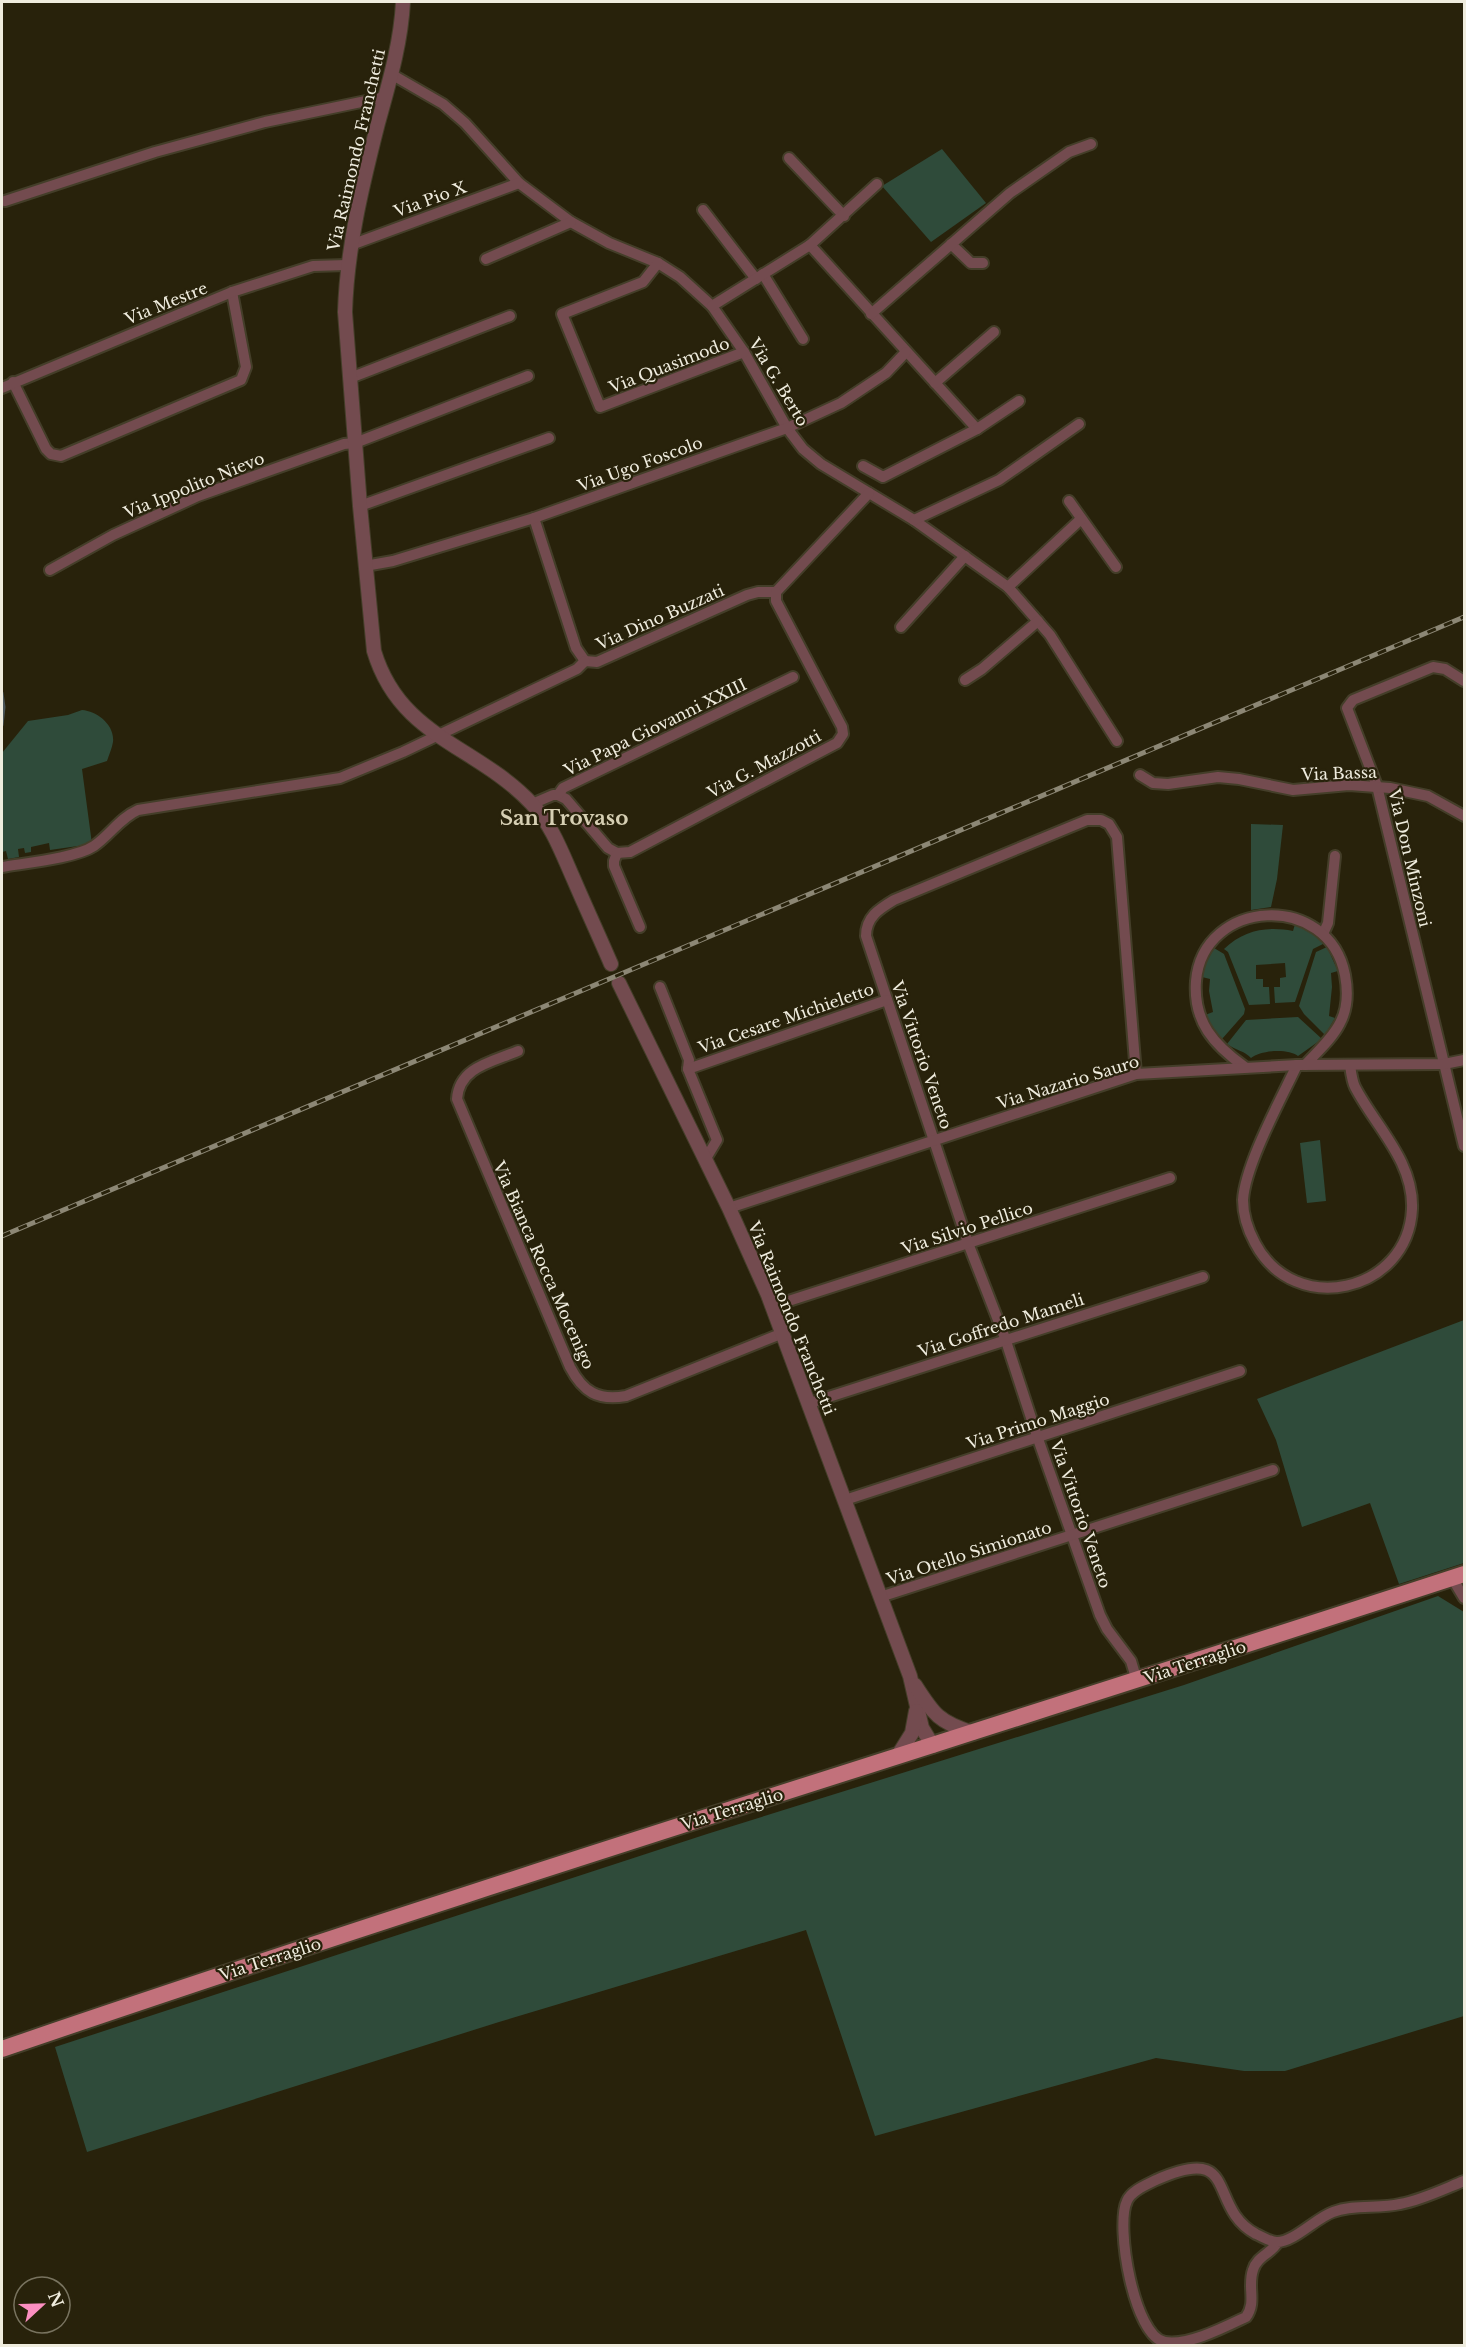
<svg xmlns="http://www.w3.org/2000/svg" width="1466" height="2347" font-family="'Libre Baskerville',serif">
<rect width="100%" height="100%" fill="#28220b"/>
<g fill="#2f4b3a">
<path d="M942 149 986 203 931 242 882 186Z"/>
<path d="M82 710C97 711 115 725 113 742 112 748 109 755 107 761L82 769 92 844 50 850 49 843 31 847V852L25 853 24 848 18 849 19 857 8 859 6 851 2 852V753L28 721 68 715Z"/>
<path d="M1251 824 1283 825 1277 879 1271 907 1251 910Z"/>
<path d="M1295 924 1313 933 1325 943 1313 949 1295 1002 1275 1003 1274 987H1280V978L1286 977 1285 963 1256 965V979H1263V987H1269L1270 1004 1249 1005 1228 952 1224 949C1244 930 1267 926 1293 931Z"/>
<path d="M1327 947 1338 971 1331 973 1332 987 1329 1016 1335 1018 1325 1035 1304 1014 1299 1006 1316 952Z"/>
<path d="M1214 948 1224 954 1245 1009 1244 1014 1222 1039 1211 1026 1205 1015 1213 1012 1209 991 1210 979 1202 977 1204 967Z"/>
<path d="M1298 1017 1322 1039 1298 1056C1288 1048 1261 1050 1251 1058 1245 1051 1235 1050 1227 1044L1246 1020Z"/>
<path d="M1320 1140 1326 1201 1307 1203 1300 1143Z"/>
<path d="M1464 1320V1563L1399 1584 1370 1503 1302 1527 1276 1440 1257 1399Z"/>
<path d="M1438 1596 1464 1612V2016L1285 2071H1244L1156 2058 875 2136 806 1930 499 2022 87 2152 55 2047 707 1834 1184 1685Z"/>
</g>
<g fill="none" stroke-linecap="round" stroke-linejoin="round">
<path stroke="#485356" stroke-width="3" d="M2 693 4 707 2 725"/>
<defs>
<g id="minor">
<path d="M391 74 443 104 465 123 519 183 571 222 609 243 658 263 680 277 712 306 744 352 787 428 803 449 821 464 914 520 1008 587 1050 635 1117 741"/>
<path d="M789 158 844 216"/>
<path d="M5 201 155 152 265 122 385 97"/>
<path d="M703 210 756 279"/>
<path d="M951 244 971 263H983"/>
<path d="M351 245 519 183"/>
<path d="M810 245 977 429"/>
<path d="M486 259 571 222"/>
<path d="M658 263 643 282 562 314 600 407 744 352"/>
<path d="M763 274 803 339"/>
<path d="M712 306 810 245 877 184"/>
<path d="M871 314 1010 193 1069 152 1091 144"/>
<path d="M350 378 510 316"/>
<path d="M13 382 46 449 51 454 61 456 241 380 246 367 232 292"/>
<path d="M935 383 994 332"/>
<path d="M2 388 232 292 313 266 347 265"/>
<path d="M863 466 883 477 977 429 1019 401"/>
<path d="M1069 501 1116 567"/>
<path d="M360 506 549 438"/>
<path d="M534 518 576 648 585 661"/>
<path d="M914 520 999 480 1079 424"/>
<path d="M365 566 393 561 534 518 787 428 841 403 886 373 906 352"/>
<path d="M50 570 113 535 198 496 344 444 355 443 528 376"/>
<path d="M1008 587 1081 519"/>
<path d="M901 627 965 556"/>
<path d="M585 661 597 662 747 595 758 592H776L869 493"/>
<path d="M965 680 982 669 1038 621"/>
<path d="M1464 681 1445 669 1433 667 1353 700 1347 708 1377 786 1464 1146"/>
<path d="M1140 775 1153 783 1168 784 1218 777 1239 779 1293 790 1349 785 1390 788 1428 796 1464 816"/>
<path d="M558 795 566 799 608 848 617 853 630 852 837 743 843 734 842 727 776 601V592"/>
<path d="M532 804 553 795H558L563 788 793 677"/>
<path d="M617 853 614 861V866L640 927"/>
<path d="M2 867C25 863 76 858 94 846 110 835 120 818 138 810L340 778 403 752 577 669 585 661"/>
<path d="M1323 934 1328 923 1335 856"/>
<path d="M660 987 689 1060 688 1069"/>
<path d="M518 1051C492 1062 459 1067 457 1099L570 1367C583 1392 598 1401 626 1396L783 1333"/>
<path d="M1297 1065C1281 1099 1245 1165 1243 1200 1243 1215 1248 1230 1255 1243 1294 1318 1408 1293 1412 1209 1414 1161 1375 1126 1355 1087 1352 1081 1351 1072 1350 1065"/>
<path d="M1245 1067C1214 1045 1193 1022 1196 981 1203 898 1329 891 1345 975 1348 991 1348 1008 1340 1023 1332 1039 1317 1052 1305 1065"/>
<path d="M1136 1074 1117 837 1109 824 1101 820H1087L894 900C879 909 866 917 866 936L968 1243 1005 1338 1037 1436 1100 1615 1107 1629 1131 1661 1137 1681"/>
<path d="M705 1160 717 1140 688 1069 887 1000"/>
<path d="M729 1208 1136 1074 1297 1065 1444 1064 1464 1060"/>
<path d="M773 1306 1170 1178"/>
<path d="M810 1403 1203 1277"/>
<path d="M845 1500 1240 1371"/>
<path d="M1452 1578 1464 1598"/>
<path d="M880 1597 1273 1470"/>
<path d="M1278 2242C1271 2254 1257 2256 1253 2270 1247 2287 1257 2302 1246 2317 1225 2327 1188 2346 1165 2342 1134 2337 1115 2225 1127 2201 1131 2191 1146 2185 1156 2180 1241 2142 1206 2207 1256 2234 1263 2237 1270 2242 1277 2242 1294 2242 1316 2218 1333 2212 1354 2204 1378 2209 1400 2204 1422 2200 1444 2189 1464 2181"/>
</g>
<g id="tertiary">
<path d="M403 2C401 43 389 83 378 123 362 186 347 247 345 312L360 506 374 651C400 738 477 745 532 804 552 825 562 853 574 880 586 908 599 936 611 964"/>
<path d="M619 983 729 1208 768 1295 910 1676 922 1728 933 1746"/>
<path d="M915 1685C934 1715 939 1722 973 1733"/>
<path d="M897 1757 912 1733 916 1711"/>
</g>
<path id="primary" d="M2 2049C487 1883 977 1733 1464 1574"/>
</defs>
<use href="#minor" stroke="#443e29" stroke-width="14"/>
<use href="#tertiary" stroke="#443e29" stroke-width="16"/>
<use href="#primary" stroke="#443e29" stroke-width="20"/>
<use href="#minor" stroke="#734b4f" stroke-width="10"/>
<use href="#tertiary" stroke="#734b4f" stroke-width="14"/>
<use href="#primary" stroke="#c2717b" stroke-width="16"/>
<defs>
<path id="rail" d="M2 1236 1464 617"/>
</defs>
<use href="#rail" stroke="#8c8775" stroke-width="5"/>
<use href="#rail" stroke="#28220b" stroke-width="3" stroke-dasharray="9" stroke-linecap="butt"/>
</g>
<g text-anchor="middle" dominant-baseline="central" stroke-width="4.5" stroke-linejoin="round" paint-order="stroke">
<g font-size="16" fill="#efecde" stroke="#28220b">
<text transform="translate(356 150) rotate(-77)">Via Raimondo Franchetti</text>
<text transform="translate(430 199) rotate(-20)">Via Pio X</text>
<text transform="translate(166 303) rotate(-22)">Via Mestre</text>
<text transform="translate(669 365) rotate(-21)">Via Quasimodo</text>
<text transform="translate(779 382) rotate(59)">Via G. Berto</text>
<text transform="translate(640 464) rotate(-20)">Via Ugo Foscolo</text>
<text transform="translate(194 485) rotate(-22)">Via Ippolito Nievo</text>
<text transform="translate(660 617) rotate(-24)">Via Dino Buzzati</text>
<text transform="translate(655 727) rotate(-26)">Via Papa Giovanni XXIII</text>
<text transform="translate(764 764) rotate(-28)">Via G. Mazzotti</text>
<text transform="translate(1339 773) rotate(-2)">Via Bassa</text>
<text transform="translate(1410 858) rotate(77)">Via Don Minzoni</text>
<text transform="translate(786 1018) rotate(-19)">Via Cesare Michieletto</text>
<text transform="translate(922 1055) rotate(71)">Via Vittorio Veneto</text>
<text transform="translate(1068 1082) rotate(-17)">Via Nazario Sauro</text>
<text transform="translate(967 1228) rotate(-18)">Via Silvio Pellico</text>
<text transform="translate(544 1265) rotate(66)">Via Bianca Rocca Mocenigo</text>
<text transform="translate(792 1318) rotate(68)">Via Raimondo Franchetti</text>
<text transform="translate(1001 1325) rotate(-18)">Via Goffredo Mameli</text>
<text transform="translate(1038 1421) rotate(-18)">Via Primo Maggio</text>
<text transform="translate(1081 1514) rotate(71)">Via Vittorio Veneto</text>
<text transform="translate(969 1553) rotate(-18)">Via Otello Simionato</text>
<text transform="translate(1195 1662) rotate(-18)">Via Terraglio</text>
<text transform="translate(732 1809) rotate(-17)">Via Terraglio</text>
<text transform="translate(270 1959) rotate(-18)">Via Terraglio</text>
</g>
<g font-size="20" font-weight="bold" fill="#d6cfb3" stroke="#28220b">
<text x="564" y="818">San Trovaso</text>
</g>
</g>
<rect width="1466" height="2347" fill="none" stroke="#efecde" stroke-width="6"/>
<g transform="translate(42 2305) rotate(68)"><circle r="28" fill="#28220b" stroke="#78735f" stroke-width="1.5"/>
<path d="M0-4.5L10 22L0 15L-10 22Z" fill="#fc8fc1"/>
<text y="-9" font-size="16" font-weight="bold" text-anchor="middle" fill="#efecde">N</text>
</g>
</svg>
